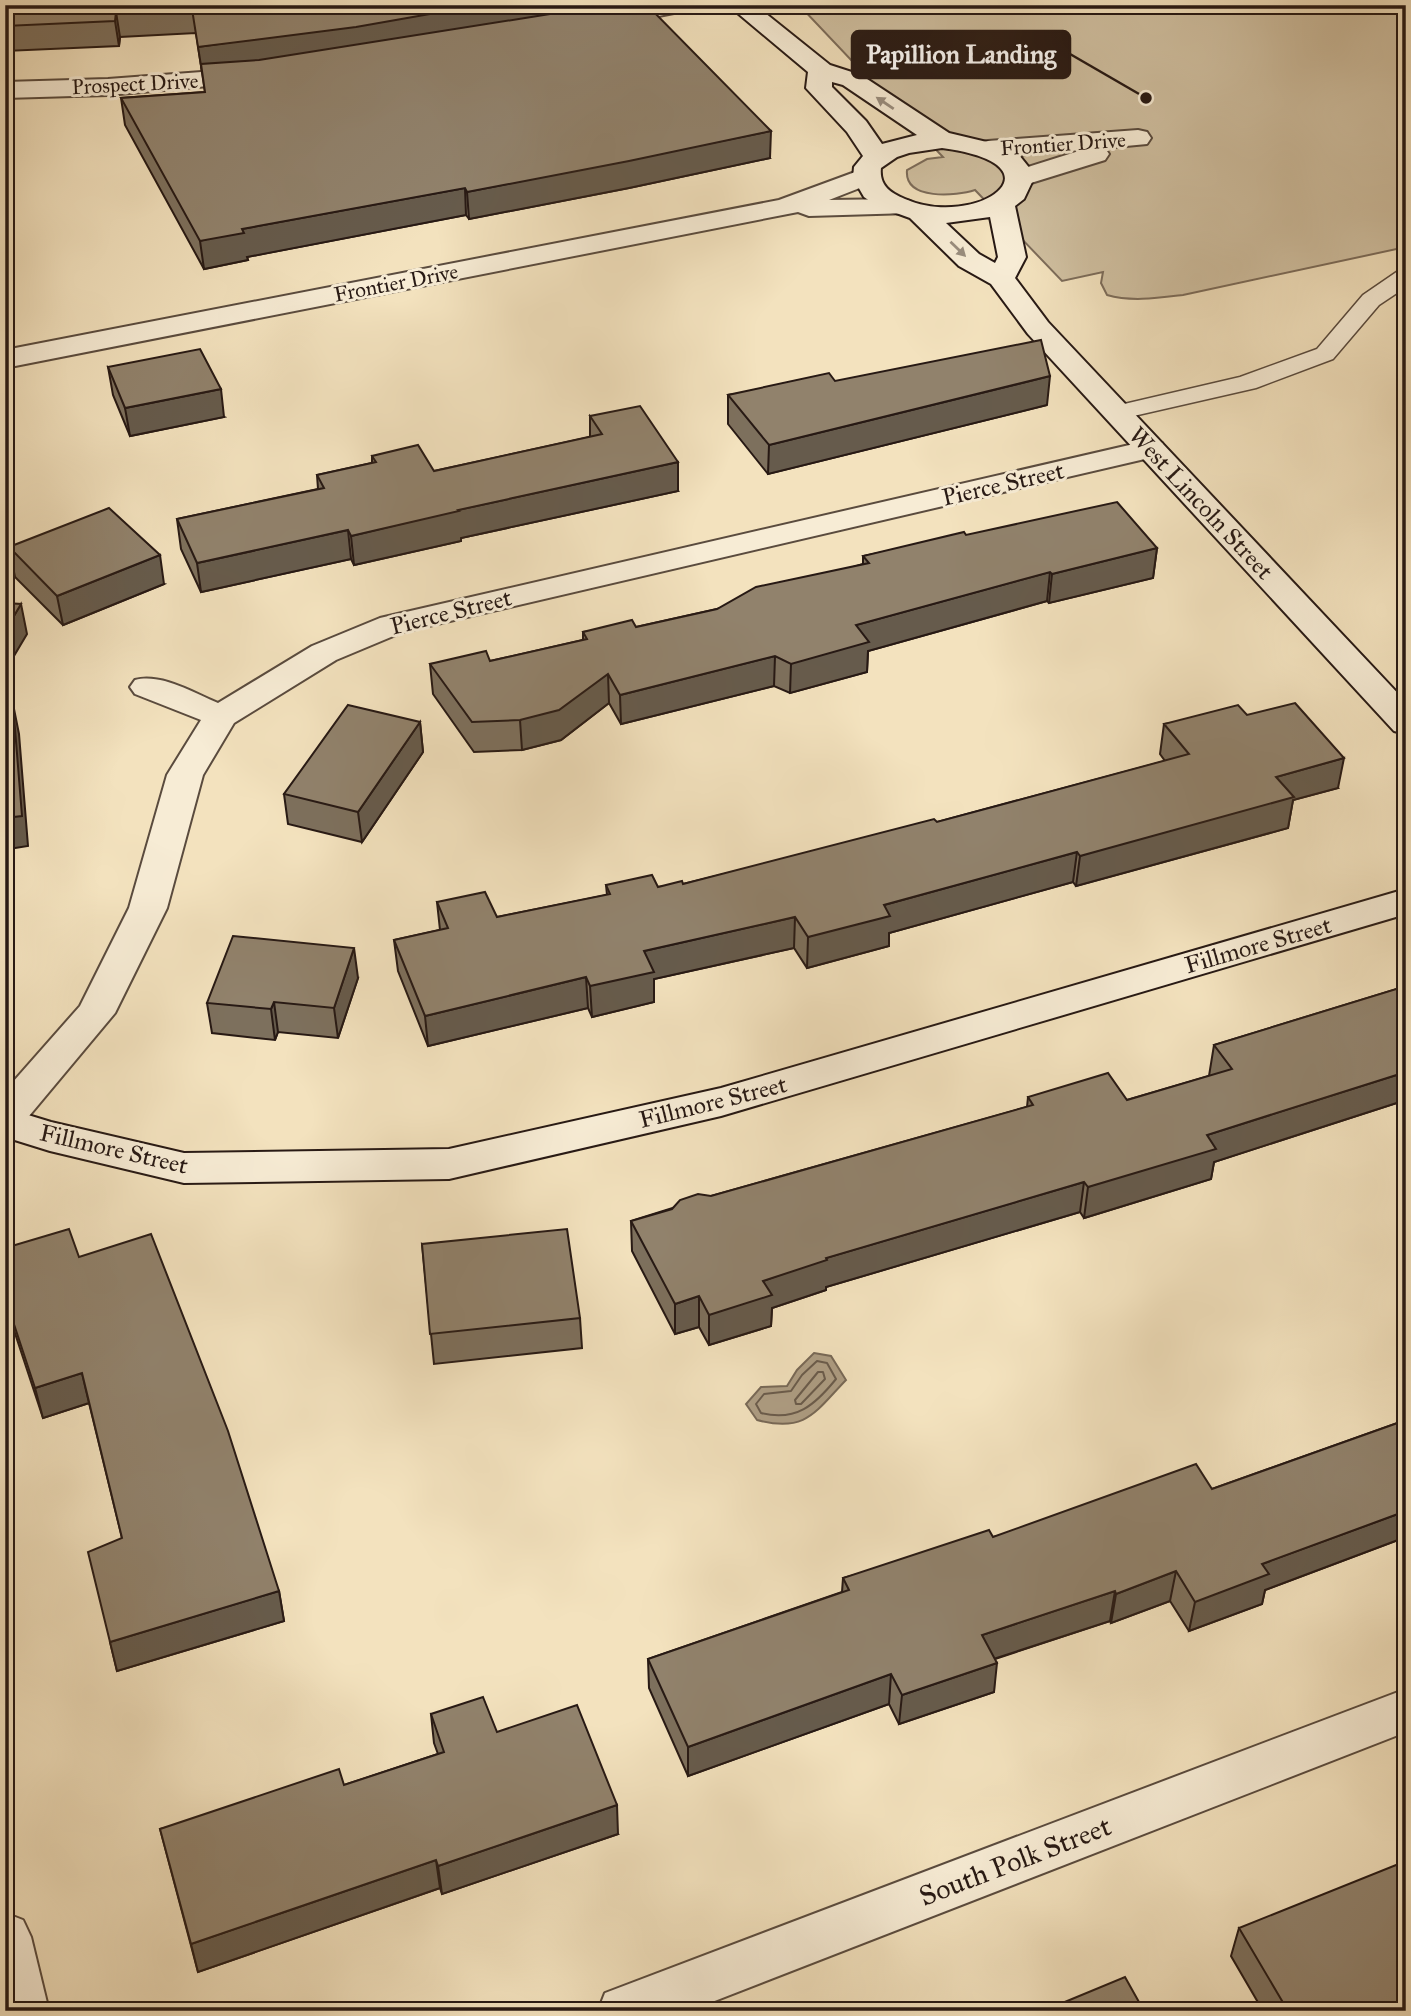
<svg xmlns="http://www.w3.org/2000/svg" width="1411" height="2016" font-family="'IM FELL Great Primer',serif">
<rect width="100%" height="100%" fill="#f3e2be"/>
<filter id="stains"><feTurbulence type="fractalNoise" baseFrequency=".00286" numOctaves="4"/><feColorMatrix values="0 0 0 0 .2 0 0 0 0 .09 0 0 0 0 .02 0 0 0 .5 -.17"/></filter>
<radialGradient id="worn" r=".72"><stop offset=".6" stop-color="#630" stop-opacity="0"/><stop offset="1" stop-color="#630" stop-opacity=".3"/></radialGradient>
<path fill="#d0c0a1" stroke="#7c6c5a" stroke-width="2" d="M799 5H1406V247L1183 295C1158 298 1131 302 1107 295L1101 283 1103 272 1062 281 975 190C957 196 904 201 907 170L927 159 943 157Z"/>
<path fill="#ae9e84" stroke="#786957" stroke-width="2" d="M814 1353 831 1356 846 1380C815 1412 806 1433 757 1420L746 1404 761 1387 787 1386 797 1370Z"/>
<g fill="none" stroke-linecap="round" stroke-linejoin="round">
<g stroke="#6a5c4c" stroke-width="2">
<path d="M817 1361 827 1363 836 1379C815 1405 796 1422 761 1413L756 1404 764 1394 791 1391 802 1375Z"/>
<path d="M818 1372H823L825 1379 801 1404H796L795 1400Z"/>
</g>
<defs>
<path id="lane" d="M1406 269V287L1379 305 1333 359 1256 388 1116 420 1107 418 1104 413 1107 408 1240 377 1317 349 1363 295 1398 271Z"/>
<g id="street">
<path d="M640 5H691L688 10 679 12 602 27 593 25 590 20 593 15Z"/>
<path d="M255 68 264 71 268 76 264 81 108 95 5 98V82L108 79Z"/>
<path d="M1138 130 1147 132 1151 138 1147 144 1105 148 1109 154 1105 160 1018 187 1009 185 1005 179 1009 173 1082 150 988 157 979 155 975 149 979 143 988 141Z"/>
<path d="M866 168 875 170 879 176 875 182 829 200 900 199 910 201 914 207 910 213 809 216 798 212 5 368V350L779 200Z"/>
<path d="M1151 440 1162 443 1166 449 1162 455 403 632 336 660 234 723 203 775 167 908 115 1013 19 1128 5 1132V1091L80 1006 129 908 167 775 201 720 135 694 130 687 135 680C161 673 194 693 218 703L312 646 380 618Z"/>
<path d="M1406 1689V1732L689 2011H598L605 1993Z"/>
<path d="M5 1913 23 1920 31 1937 49 2011H5Z"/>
</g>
<g id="secondary">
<path d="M728 5H755L830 65 861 75 949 133 991 143 1019 155 1031 170 1033 180 1024 199 1015 206 1026 257 1015 278 1048 322 1406 702V734L1394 731 1028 334 991 284 959 266 910 218 877 206 864 197 853 178 854 167 863 156 847 132 806 88 808 72ZM832 82 843 85 917 135 882 144 866 121 832 87ZM942 148C1069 165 976 230 905 199 890 193 879 185 881 168L897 157 909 153ZM990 217 998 257 995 263 979 254 946 223Z"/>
<path d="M1406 889V914L721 1116 449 1179 184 1183 50 1151 5 1137V1108L51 1122 184 1153 449 1149 721 1088Z"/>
</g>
</defs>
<use href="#lane" stroke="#5a4b3e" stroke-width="3"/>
<use href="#street" stroke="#5a4b3e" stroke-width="4"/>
<use href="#secondary" stroke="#271914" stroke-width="4"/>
<use href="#lane" fill="#f7ecd5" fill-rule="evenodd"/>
<use href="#street" fill="#f7ecd5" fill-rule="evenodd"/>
<use href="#secondary" fill="#f7ecd5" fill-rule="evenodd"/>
</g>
<g fill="#7d705d" stroke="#271914" stroke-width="2">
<path d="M5 5H647L770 158 629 188 469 219 466 215 247 257 248 260 204 269 125 125 121 98 205 92 196 33 120 37 119 46 5 51Z"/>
<path d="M108 367 224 417 130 436 113 395Z"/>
<path d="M835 381 1047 405 768 474 728 424V395Z"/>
<path d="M590 416 678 491 461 538V541L354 565 351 559 201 592 181 549 177 519 318 489 317 475 372 463V456L434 471 590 437Z"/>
<path d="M966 535 1157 548 1153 578 1049 603 1047 601 868 651 867 672 790 693 774 686 621 724 609 703 561 740 522 750 474 752 433 694 430 664 490 661 583 640V632L636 627 717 609 863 564V556Z"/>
<path d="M9 547 164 584 63 625 15 577Z"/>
<path d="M1247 715 1338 788 1293 800 1288 828 1076 886 1073 882 889 933V946L807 968 794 948 654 979V1002L592 1017 588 1008 428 1046 398 971 394 940 440 930 437 902 497 917 607 895 606 885 658 887 683 884 937 822 1165 761 1160 754 1164 724Z"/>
<path d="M420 722 423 752 362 842 288 824 284 794Z"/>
<path d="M358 978 338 1038 278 1032 275 1040 212 1033 207 1003Z"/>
<path d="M1406 986V1100L1214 1162 1211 1179 1084 1218 1080 1212 826 1287V1290L772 1308 771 1326 709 1345 699 1327 675 1334 632 1251 631 1221 711 1196 1027 1107 1028 1097 1127 1100 1209 1076 1214 1045Z"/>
<path d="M422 1244 580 1318 582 1348 434 1364Z"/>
<path d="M5 1248 79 1257 279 1591 284 1621 117 1671 110 1642 122 1538 89 1403 43 1418 5 1303Z"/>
<path d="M1406 1420V1537L1265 1590 1262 1604 1189 1631 1170 1601 1111 1623 1110 1621 995 1659 994 1692 899 1724 889 1704 688 1776 649 1688 648 1659 842 1592 843 1578 993 1537 1212 1489Z"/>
<path d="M431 1714 497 1732 618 1834 442 1894 440 1888 198 1972 160 1829 344 1785 438 1754 434 1743Z"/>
<path d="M1239 1928 1406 2011H1263L1231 1956Z"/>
</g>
<g fill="#665b4c" stroke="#271914" stroke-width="2">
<path d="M481 5H622L358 52 202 72 198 47Z"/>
<path d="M116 12 120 37 119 46 115 21Z"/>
<path d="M771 131 770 158 629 188 469 219 467 192Z"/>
<path d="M465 188 466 215 247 257 248 260 204 269 200 241 242 229Z"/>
<path d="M1050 376 1047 405 768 474 769 445Z"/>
<path d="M221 389 224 417 130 436 125 408Z"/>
<path d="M678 462V491L461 538V541L354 565 351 536 458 510Z"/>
<path d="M348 530 351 559 201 592 197 563Z"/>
<path d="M1157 548 1153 578 1049 603 1052 574Z"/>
<path d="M160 555 164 584 63 625 57 596Z"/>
<path d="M1050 572 1047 601 868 651 867 672 790 693 791 664 856 625Z"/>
<path d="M21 604 27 634 5 671V631Z"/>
<path d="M775 656 774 686 621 724 620 695Z"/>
<path d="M608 674 609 703 561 740 522 750 520 720Z"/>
<path d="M13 704 19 734 28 846 9 849 5 853V818Z"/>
<path d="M420 722 423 752 362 842 358 812Z"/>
<path d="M1344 758 1338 788 1293 800 1288 828 1076 886 1080 856 1276 777Z"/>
<path d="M1077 852 1073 882 889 933V946L807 968 808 937 884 905Z"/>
<path d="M795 917 794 948 654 979V1002L592 1017 590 986 644 951Z"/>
<path d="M354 948 358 978 338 1038 334 1008Z"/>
<path d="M586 977 588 1008 428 1046 425 1016Z"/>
<path d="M274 1002 278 1032 275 1040 271 1009Z"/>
<path d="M1406 1072V1100L1214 1162 1211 1179 1084 1218 1088 1187 1207 1135Z"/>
<path d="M1084 1182 1080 1212 826 1287V1290L772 1308 771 1326 709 1345V1315L763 1281 826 1258Z"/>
<path d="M699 1296V1327L675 1334V1304Z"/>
<path d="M82 1373 89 1403 43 1418 35 1388Z"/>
<path d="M1406 1511V1537L1265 1590 1262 1604 1189 1631 1195 1602 1262 1564Z"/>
<path d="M1176 1571 1170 1601 1111 1623 1116 1594Z"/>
<path d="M279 1591 284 1621 117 1671 110 1642Z"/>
<path d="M1115 1591 1110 1621 978 1664 982 1635Z"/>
<path d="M997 1663 994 1692 899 1724 902 1695Z"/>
<path d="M891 1674 889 1704 688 1776V1747Z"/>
<path d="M617 1805 618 1834 442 1894 438 1866Z"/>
<path d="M436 1860 440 1888 198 1972 191 1944Z"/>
</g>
<g fill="#91826c" stroke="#271914" stroke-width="2">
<path d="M5 5H481L356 27 198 47 192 9 116 12 115 21 5 26Z"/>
<path d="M594 5H647L771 131 629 161 467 192 465 188 242 229 244 233 200 241 121 98 205 92 201 64 259 60 550 14Z"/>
<path d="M1041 340 1050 376 769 445 728 395 829 373 835 381Z"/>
<path d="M200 349 221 389 125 408 108 367Z"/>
<path d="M640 406 678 462 458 510 459 511 351 536 348 530 197 563 177 519 324 488 317 475 376 462 372 456 418 445 434 471 602 434 590 416Z"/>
<path d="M1117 502 1157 548 1052 574 1050 572 856 625 869 642 791 664 775 656 620 695 608 674 559 710 520 720 472 722 430 664 486 651 490 661 587 639 583 632 632 620 636 627 717 609 756 587 869 563 863 556 964 532 966 535Z"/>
<path d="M109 508 160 555 57 596 9 547Z"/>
<path d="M5 603 21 604 5 631Z"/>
<path d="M1295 703 1344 758 1276 777 1294 797 1080 856 1077 852 884 905 890 916 808 937 795 917 644 951 654 972 590 986 586 977 425 1016 394 940 448 928 437 902 485 892 497 917 610 894 606 885 652 875 658 887 682 881 683 884 934 819 937 822 1189 754 1164 724 1238 705 1247 715Z"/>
<path d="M13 704 22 816 5 818V705Z"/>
<path d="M348 705 420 722 358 812 284 794Z"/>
<path d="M233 936 354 948 334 1008 274 1002 271 1009 207 1003Z"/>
<path d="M1406 986V1072L1207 1135 1216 1149 1088 1187 1084 1182 826 1258 827 1260 763 1281 772 1295 709 1315 699 1296 675 1304 631 1221 672 1209 680 1200 698 1194 711 1196 1033 1105 1028 1097 1108 1073 1127 1100 1232 1069 1214 1045Z"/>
<path d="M69 1229 79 1257 151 1234 228 1431 279 1591 110 1642 88 1552 122 1538 82 1373 35 1388 5 1297V1248Z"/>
<path d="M567 1229 580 1318 430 1334 422 1244Z"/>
<path d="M1406 1420V1511L1262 1564 1269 1574 1195 1602 1176 1571 1116 1594 1115 1591 982 1635 997 1663 902 1695 891 1674 688 1747 648 1659 849 1590 843 1578 989 1530 993 1537 1196 1464 1212 1489Z"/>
<path d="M483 1697 497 1732 577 1705 617 1805 438 1866 436 1860 191 1944 160 1829 339 1769 344 1785 444 1752 431 1714Z"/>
<path d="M1406 1861V2011H1288L1239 1928Z"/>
<path d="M1125 1977 1144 2011H1043Z"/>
</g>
<defs><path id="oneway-solid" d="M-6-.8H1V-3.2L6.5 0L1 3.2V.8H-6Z" transform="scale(1.75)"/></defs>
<g fill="#998d7e">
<use href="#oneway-solid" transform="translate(885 103) rotate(-146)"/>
<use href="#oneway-solid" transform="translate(958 249) rotate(44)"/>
</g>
<g text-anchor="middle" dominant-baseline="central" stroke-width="6" stroke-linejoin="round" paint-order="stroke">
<g font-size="21" fill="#271914" stroke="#f7ecd5">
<text transform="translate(135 84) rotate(-3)">Prospect Drive</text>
<text transform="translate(1063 144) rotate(-4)">Frontier Drive</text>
<text transform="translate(396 283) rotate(-11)">Frontier Drive</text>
</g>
<g font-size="24" fill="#271914" stroke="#f7ecd5">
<text transform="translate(1003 484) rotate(-13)">Pierce Street</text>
<text transform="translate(1201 503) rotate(47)">West Lincoln Street</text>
<text transform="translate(451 612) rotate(-14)">Pierce Street</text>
<text transform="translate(1258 945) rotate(-16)">Fillmore Street</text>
<text transform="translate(713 1102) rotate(-14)">Fillmore Street</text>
<text transform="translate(114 1149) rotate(13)">Fillmore Street</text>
</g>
<g font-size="28" fill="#271914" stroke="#f7ecd5">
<text transform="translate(1015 1861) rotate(-21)">South Polk Street</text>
</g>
</g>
<path fill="none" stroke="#271914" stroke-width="2.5" d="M1146 98L1070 54"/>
<circle fill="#271914" stroke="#f7ecd5" stroke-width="2.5" cx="1146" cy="98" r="7"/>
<rect fill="#271914" stroke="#271914" stroke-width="2.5" x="852" y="31" width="218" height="47" rx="7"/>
<g font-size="26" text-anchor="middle" font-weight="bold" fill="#fff">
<text x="961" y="63">Papillion Landing</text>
</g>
<rect width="1411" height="2016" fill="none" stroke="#f3e2be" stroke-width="28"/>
<rect x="7" y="7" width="1397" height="2002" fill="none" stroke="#271914" stroke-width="3.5"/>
<rect x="14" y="14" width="1383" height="1988" fill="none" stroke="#271914" stroke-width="2"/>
<rect width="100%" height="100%" filter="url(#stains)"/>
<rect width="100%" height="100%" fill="url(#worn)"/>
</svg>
